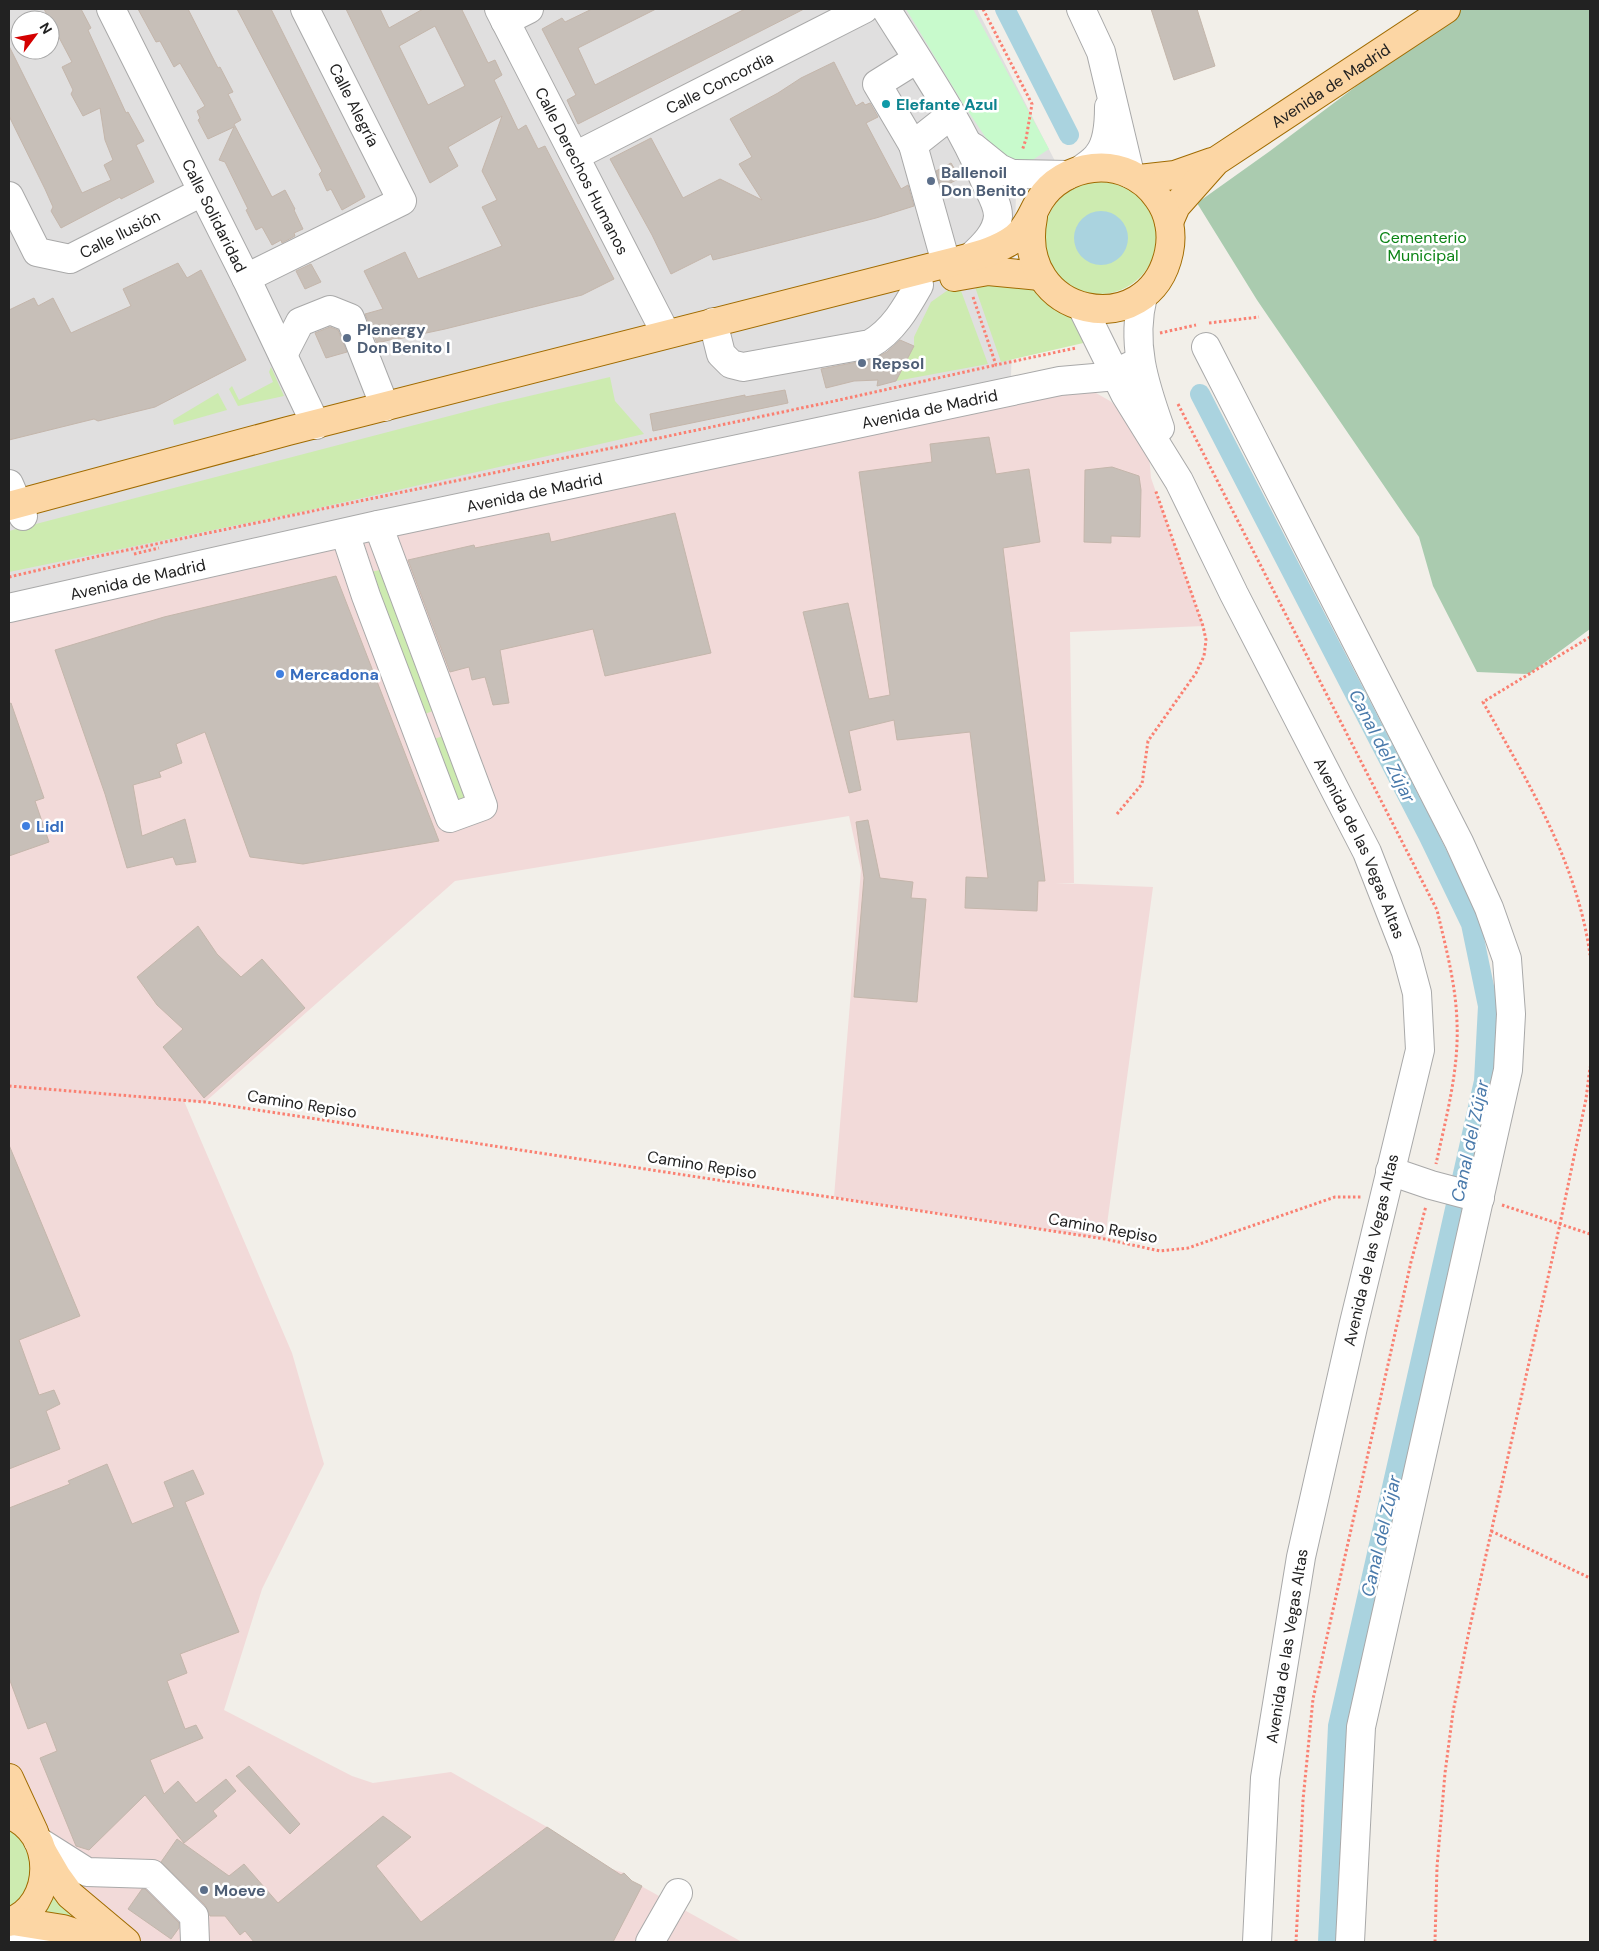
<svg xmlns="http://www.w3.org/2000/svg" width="1599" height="1951" font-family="'DM Sans',sans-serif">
<rect width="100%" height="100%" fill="#f2efe9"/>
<path fill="#e0dfdf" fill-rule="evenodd" d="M9 9H977L1056 163 1016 194 1011 377 194 575 9 633ZM20 20H50V50H20Z"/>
<path fill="#f2dad9" d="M1089 389 1110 401 1127 416 1148 443 1151 478 1203 626 1070 632 1074 883H1055L1153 887 1105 1239 834 1197 861 870 849 816 455 881 205 1102 184 1101 292 1353 324 1464 262 1589 224 1710 352 1776 373 1783 451 1772 547 1827 612 1869 624 1873 632 1881 742 1942H9V608L378 525Z"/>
<g fill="#cdebb0">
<circle cx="1100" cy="238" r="56"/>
<path d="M974 284 1037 287 1078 319 1092 341 1001 362Z"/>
<path d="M960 288 988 364 896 381 914 346V337L931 302 948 290Z"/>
<path d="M271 367 284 396 238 406 229 389 232 386 239 400 273 382 269 372Z"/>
<path d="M610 377 615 401 644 434 301 512 9 572V531L499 403Z"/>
<path d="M218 393 227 410 174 425 173 420Z"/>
<path d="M380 570 433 711 422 715 370 572Z"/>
<path d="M443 736 467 801 454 805 431 740Z"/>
<path d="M9 1815 126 1942 9 1922Z"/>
</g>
<path fill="#aacbaf" d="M1459 9H1590V629L1529 674 1477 672 1433 586 1419 537 1257 300 1197 203 1270 151Z"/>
<path fill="#c8facc" d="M906 9H973L1049 149 1034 159 1023 162 1004 156 990 144 962 102Z"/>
<circle fill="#aad3df" cx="1101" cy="238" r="27"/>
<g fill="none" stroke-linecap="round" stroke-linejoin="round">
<g stroke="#aad3df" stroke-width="20">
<path d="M1005 9 1069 135"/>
<path d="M1200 394 1428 835 1471 924 1488 1006 1484 1081 1338 1726 1328 1942"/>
</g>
</g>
<g fill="#c7bfb8" stroke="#c4b6ab" fill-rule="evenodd">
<path d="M44 9H81L91 28 88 30 126 113 128 112 144 141 136 145 154 182 121 199 120 197 61 228 51 211 53 207 45 189 9 116V46L82 193 111 180 104 165 113 160 105 140 100 108 83 116 71 94 73 90 62 67 72 62Z"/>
<path d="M138 9H188L218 68 220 67 233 92 228 94 241 120 234 124 272 197 285 190 295 209 294 210 303 229 294 233 295 236 282 243 281 240 272 245 262 227 256 230 246 210 248 209 225 162 219 160 234 127 208 139 198 120 200 118 197 111 205 106 180 63 174 67 160 41 156 42Z"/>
<path d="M237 9H271L365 197 342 210 331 189 327 191 319 174 322 171Z"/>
<path d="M346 9H380L389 28 423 9H464L462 10 488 63 495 60 502 75 494 80 518 130 526 125 538 149 545 146 614 279 582 295 445 329 398 339V338L377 343 365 314 383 309 364 271 405 252 418 279 502 246 482 207 497 200 482 171 502 116 448 147 458 166 430 183ZM435 26 465 86 428 105 399 46Z"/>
<path d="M592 9H656L578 48 595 85 745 9H804L578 124 567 100 576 95 542 29 562 18 565 22Z"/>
<path d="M1151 9H1197L1215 66 1174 80Z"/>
<path d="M834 62 856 106 863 102 865 105 870 103 878 117 866 123 901 189 908 185 914 206 876 218 713 260 711 254 671 274 652 235 610 159 651 138 683 198 720 179 762 200 739 164 752 157 730 119 778 93 801 78Z"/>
<path d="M951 163 960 178 941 188 936 171Z"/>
<path d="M178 263 187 278 201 270 246 360 155 407 98 421 94 419 9 440V310L34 298 38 306 53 298 71 333 131 306 123 289Z"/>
<path d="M311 264 321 282 305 289 296 271Z"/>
<path d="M330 327 338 330 347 352 326 358 315 333Z"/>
<path d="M900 340 914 346 896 381 877 386 878 380 854 381 826 388 821 369 873 359 887 352Z"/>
<path d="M785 390 788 403 653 431 650 414 745 395V397Z"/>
<path d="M989 437 996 474 1029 469 1040 542 1003 548 1045 881H1038L1037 911 965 908 966 877 988 878 970 732 897 740 894 720 849 731 861 790 849 793 803 612 848 603 869 699 890 695 859 472 932 462 930 444Z"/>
<path d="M1112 467 1139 476 1141 490 1140 537 1111 536V543L1084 542 1085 470Z"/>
<path d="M675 513 711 653 605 676 593 629 500 650 509 703 493 705 485 677 472 680 469 667 450 672 408 560 474 545 475 548 549 533 551 542Z"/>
<path d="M336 576 439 841 303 864 250 857 205 732 176 744 182 763 159 772 161 777 133 785 142 836 185 819 196 862 176 865 173 857 127 868 105 794 55 650 164 617Z"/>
<path d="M11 703 44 798 35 801 49 842 9 856V704Z"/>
<path d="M868 820 880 878 913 882 911 898 926 899 917 1002 854 997 864 878 856 822Z"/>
<path d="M198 926 217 954 241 977 262 959 305 1008 204 1098 163 1047 183 1029 157 1005 137 977Z"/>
<path d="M9 1145 80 1316 19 1340 39 1395 54 1390 60 1404 46 1411 60 1449 9 1469Z"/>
<path d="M107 1464 132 1524 174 1507 164 1482 193 1470 204 1494 185 1502 239 1632 180 1654 187 1673 167 1681 185 1729 196 1725 203 1738 150 1760 164 1794 178 1781 196 1803 226 1779 236 1791 213 1811 217 1816 184 1843 145 1795 89 1850 76 1846 40 1758 57 1751 46 1722 28 1729 9 1678V1508L70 1484 68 1481Z"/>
<path d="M249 1766 300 1824 290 1834 236 1776Z"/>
<path d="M383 1816 411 1837 376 1866 421 1922 547 1827 621 1875 624 1873 632 1881 642 1886 613 1942H254L245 1931 240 1935 225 1916H210L205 1905 161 1862 177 1839 229 1876 244 1864 278 1903Z"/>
<path d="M142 1889H145L179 1923V1928L171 1939 128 1909Z"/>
</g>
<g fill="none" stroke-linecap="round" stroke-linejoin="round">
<defs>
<g id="minor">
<path id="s1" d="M111 9 246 278 316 425"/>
<path id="s2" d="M499 9 666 334"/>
<path d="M886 9C921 65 959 120 985 181 990 192 998 204 998 216 997 233 983 246 971 257"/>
<path d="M1081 9 1101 52 1130 174"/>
<path d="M505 21 529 9"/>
<path d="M913 145 877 84 917 59"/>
<path d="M973 147 999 168 1012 174 1068 175"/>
<path id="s3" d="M575 156 864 9"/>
<path d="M1082 169C1087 165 1094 161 1098 155 1108 143 1109 123 1109 107"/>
<path id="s4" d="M9 196 37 252 70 259 202 192"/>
<path d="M946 263 913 145 951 115"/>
<path d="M246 278 402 201 305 9"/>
<path d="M1143 296C1131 343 1144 383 1160 428"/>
<path id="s5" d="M1082 307 1125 394 1179 481 1234 594 1367 852 1406 952 1417 993 1420 1050 1353 1327 1301 1557 1265 1778 1257 1942"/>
<path d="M713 322 721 354 731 364 743 367 870 344C893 331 906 308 919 285"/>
<path d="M1206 347 1459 842 1489 908 1507 959 1511 1014 1508 1070 1361 1727 1350 1942"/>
<path d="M283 355 300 322 330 310 350 318 385 407"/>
<path d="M9 484 23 516"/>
<path d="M345 533 366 596 450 818 483 806 378 525"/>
<path id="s6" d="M9 608 378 525 1060 381 1106 377 1139 362"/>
<path d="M1390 1171 1431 1185 1480 1198"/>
<path d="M38 1841 87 1872 152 1874 194 1916 195 1942"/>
<path d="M9 1942 30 1940 50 1942"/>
<path d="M650 1942 678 1893"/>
</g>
<g id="major">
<path d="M1139 179 1175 175 1212 162"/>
<path id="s7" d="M1169 222 1176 206 1216 161 1446 9"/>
<path d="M954 277 988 271 1040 276"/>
<path d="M9 506 288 431 960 260C979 255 999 250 1015 238 1028 228 1032 213 1040 200 1051 182 1072 170 1093 168 1119 165 1144 177 1158 198 1169 213 1173 233 1169 252 1150 344 1013 319 1033 217"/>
<path d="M9 1778 34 1832"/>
<path d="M9 1815C56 1831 56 1906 9 1922"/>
<path d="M43 1853 57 1877 70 1895 126 1942"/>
<path d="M13 1921 63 1929 103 1942"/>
</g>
</defs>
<use href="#minor" stroke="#a9a9a9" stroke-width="30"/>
<use href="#major" stroke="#a06b00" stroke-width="30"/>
<g stroke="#fa8072" stroke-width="3" stroke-dasharray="2.5 2.5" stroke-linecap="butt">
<path d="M983 9 1032 104 1026 139 1022 151"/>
<path d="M973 297 996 365 1076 348"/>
<path d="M1209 323 1259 317"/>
<path d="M1160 333 1196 325"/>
<path d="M1178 404 1437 910C1446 948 1456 985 1457 1023 1459 1070 1446 1118 1436 1164"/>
<path d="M134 554 159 548"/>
<path d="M9 577 99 556 830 402 996 365"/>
<path d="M1590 637 1483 702C1528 783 1577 861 1590 955"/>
<path d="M1117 814 1142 784 1148 741 1196 673 1204 656 1206 640 1203 626 1155 489"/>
<path d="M9 1086 205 1102 1105 1239 1160 1251 1188 1248 1335 1197H1362"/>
<path d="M1502 1205 1590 1234"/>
<path d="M1491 1531 1590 1578"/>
<path d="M1296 1942 1303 1800 1313 1699 1411 1262 1426 1206"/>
<path d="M1435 1942 1437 1867 1445 1773 1453 1712 1469 1631 1560 1224 1586 1099 1590 1067"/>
</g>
<use href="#minor" stroke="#fff" stroke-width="28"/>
<use href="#major" stroke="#fcd6a4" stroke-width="28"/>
</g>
<circle fill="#0f9aa8" stroke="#fff" stroke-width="2" cx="886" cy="104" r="5"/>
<g fill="#5c6f8a" stroke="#fff" stroke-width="2">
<circle cx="931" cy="181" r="5"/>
<circle cx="347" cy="338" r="5"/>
<circle cx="862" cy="363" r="5"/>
<circle cx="204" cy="1890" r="5"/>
</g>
<g fill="#3f7fe0" stroke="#fff" stroke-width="2">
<circle cx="280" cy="674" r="5"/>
<circle cx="26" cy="826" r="5"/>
</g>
<g text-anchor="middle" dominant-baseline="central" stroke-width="5" stroke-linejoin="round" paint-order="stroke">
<g font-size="16" fill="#222" stroke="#fff">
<text stroke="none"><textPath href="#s3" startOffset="162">Calle Concordia</textPath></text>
<text stroke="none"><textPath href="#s7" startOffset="215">Avenida de Madrid</textPath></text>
<text transform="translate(354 105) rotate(63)">Calle Alegría</text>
<text stroke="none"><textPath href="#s2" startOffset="182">Calle Derechos Humanos</textPath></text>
<text stroke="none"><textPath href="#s1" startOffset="231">Calle Solidaridad</textPath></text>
<text stroke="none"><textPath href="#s4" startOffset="152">Calle Ilusión</textPath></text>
<text stroke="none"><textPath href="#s6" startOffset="942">Avenida de Madrid</textPath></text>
<text stroke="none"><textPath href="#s6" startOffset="538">Avenida de Madrid</textPath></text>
<text stroke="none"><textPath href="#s6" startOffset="132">Avenida de Madrid</textPath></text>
<text stroke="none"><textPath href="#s5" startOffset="609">Avenida de las Vegas Altas</textPath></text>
<text transform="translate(302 1104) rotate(9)">Camino Repiso</text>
<text transform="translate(702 1165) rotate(9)">Camino Repiso</text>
<text transform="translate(1103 1228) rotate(10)">Camino Repiso</text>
<text transform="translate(1371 1250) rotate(-77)">Avenida de las Vegas Altas</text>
<text transform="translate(1287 1646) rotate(-81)">Avenida de las Vegas Altas</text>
</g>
<g font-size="16" font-weight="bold" fill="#0d838f" stroke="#fff" text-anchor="start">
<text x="896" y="104">Elefante Azul</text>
</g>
<g font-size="16" font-weight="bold" fill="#4e5e75" stroke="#fff" text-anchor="start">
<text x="941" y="172">Ballenoil<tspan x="941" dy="18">Don Benito</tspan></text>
<text x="357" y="329">Plenergy<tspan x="357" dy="18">Don Benito I</tspan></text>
<text x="872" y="363">Repsol</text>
<text x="214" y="1890">Moeve</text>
</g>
<g font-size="16" fill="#0c8416" stroke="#fff">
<text x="1423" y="237">Cementerio<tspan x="1423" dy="18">Municipal</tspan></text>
</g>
<g font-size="16" font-weight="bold" fill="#366cbe" stroke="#fff" text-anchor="start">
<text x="290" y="674">Mercadona</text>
<text x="36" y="826">Lidl</text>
</g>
<g font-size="18" font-style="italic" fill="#4a7aab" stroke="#fff">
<text transform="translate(1382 746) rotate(63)">Canal del Zújar</text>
<text transform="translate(1470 1141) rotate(-78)">Canal del Zújar</text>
<text transform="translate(1381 1536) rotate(-77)">Canal del Zújar</text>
</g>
</g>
<rect width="1599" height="1951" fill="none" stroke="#222222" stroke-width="20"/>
<g transform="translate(35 35) rotate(58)"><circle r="24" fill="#ffffff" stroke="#a7a7a7"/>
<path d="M0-4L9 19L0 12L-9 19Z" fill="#d40000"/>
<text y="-8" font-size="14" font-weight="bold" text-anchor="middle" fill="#222222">N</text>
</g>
</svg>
